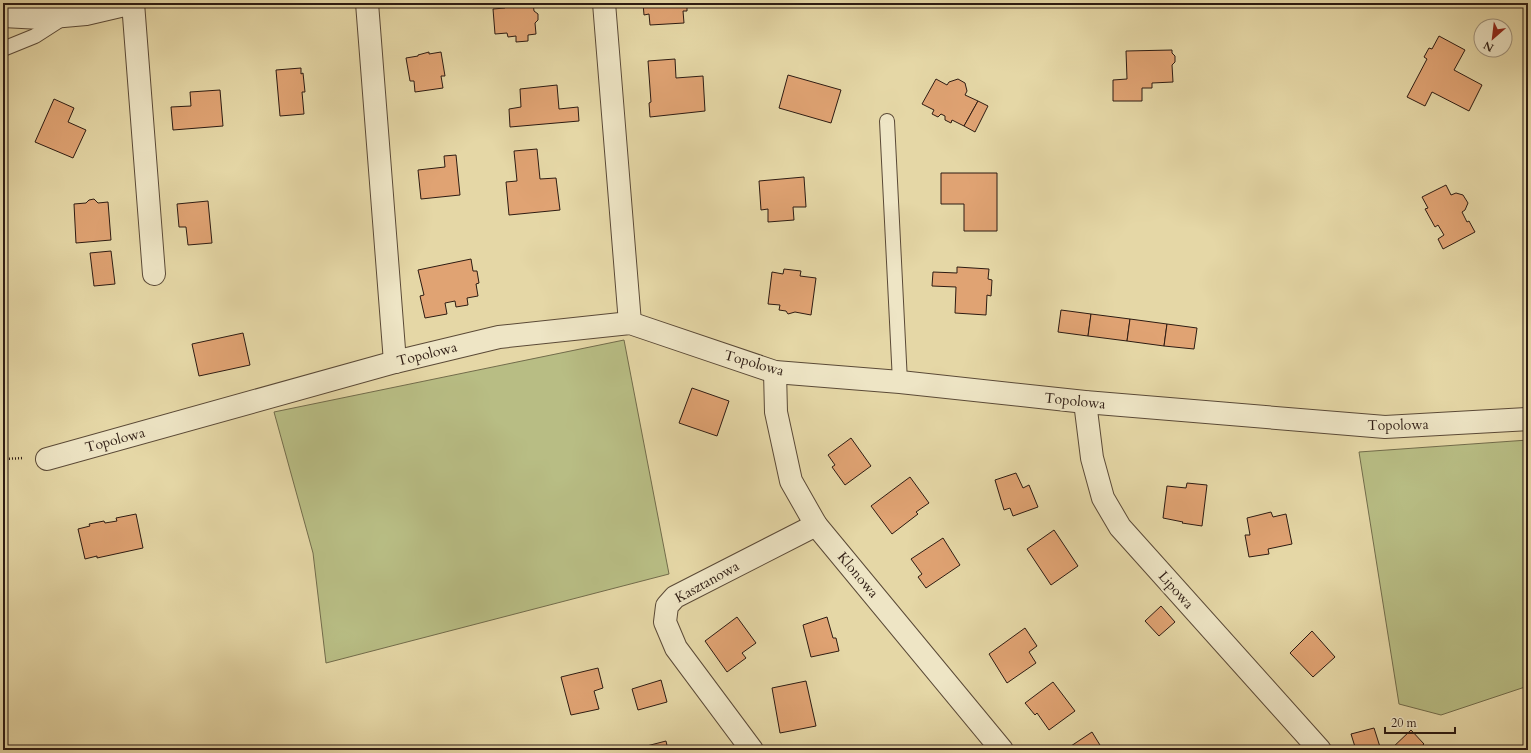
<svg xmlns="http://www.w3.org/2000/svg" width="1531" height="753" font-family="Cardo,serif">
<rect width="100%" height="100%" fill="#e5d7a6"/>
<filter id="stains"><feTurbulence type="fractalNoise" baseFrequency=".005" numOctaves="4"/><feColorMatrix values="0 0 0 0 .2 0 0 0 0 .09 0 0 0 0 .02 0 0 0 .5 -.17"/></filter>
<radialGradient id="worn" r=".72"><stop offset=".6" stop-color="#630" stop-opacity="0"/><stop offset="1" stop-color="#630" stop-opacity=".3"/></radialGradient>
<g fill="#b8bd84" stroke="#726c4b">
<path d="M624 340 669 574 326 663 313 553 274 412Z"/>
<path d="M1528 440V686L1441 715 1399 704 1359 452Z"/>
</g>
<g fill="#e0a373" stroke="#2d1b12">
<path d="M504 3H533L534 11 538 14V20L535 23 536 34 528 35V41L516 42V36L508 37 507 33 495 34 493 9 505 8Z"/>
<path d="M643 3H687V11H683L684 23 650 25 649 14 644 15Z"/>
<path d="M1439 36 1465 50 1454 70 1482 85 1469 111 1432 92 1425 106 1407 97 1427 59 1424 57 1429 48 1432 49Z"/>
<path d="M1172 50V53L1175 56V62L1172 65 1173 82 1152 83V88H1142V101H1113V80L1127 79 1126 51Z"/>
<path d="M429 52V54L441 52 445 76H441L443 88 415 92 414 81H410L406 58 418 56V55Z"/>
<path d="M675 59 676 78 703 76 705 111 650 117 649 103 651 102 648 61Z"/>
<path d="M301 68V74L303 73 305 92H302L304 114 280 116 276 70Z"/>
<path d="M788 75 841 90 831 123 779 108Z"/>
<path d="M936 79 947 85 949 82 958 79 965 83 967 91 965 95 978 101 964 126 952 120 951 123 945 120V116L941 114 938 117 932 114 934 110 922 104Z"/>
<path d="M557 85 559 109 578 107 579 121 510 127 509 109 521 107 520 89Z"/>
<path d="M220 90 223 126 173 130 171 107 191 106 190 92Z"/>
<path d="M54 99 74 108 68 122 86 130 73 158 35 142Z"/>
<path d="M978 101 988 106 975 132 964 126Z"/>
<path d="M537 149 540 179 556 178 560 210 509 215 506 182 517 181 514 151Z"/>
<path d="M456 155 460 195 421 199 418 170 445 167 444 156Z"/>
<path d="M941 173H997V231H964V204H941Z"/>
<path d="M804 177 806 207H793L794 220 768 222V209L761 210 759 181Z"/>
<path d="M1446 185 1451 195 1456 193 1463 195 1468 203 1465 210 1462 212 1467 222 1469 221 1475 232 1443 249 1438 239 1444 235 1438 225 1435 227 1425 209 1428 208 1422 197Z"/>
<path d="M94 199 98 203 108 202 111 240 76 243 74 204 86 203 89 200Z"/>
<path d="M208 201 212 243 188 245 186 227H179L177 204Z"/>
<path d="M111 251 115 284 94 286 90 253Z"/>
<path d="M471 259 473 271H477L479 283 476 284 478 296 467 298 468 305 456 307 455 301 445 303 447 314 425 318 420 296 424 295 418 270Z"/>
<path d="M957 267 989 269 988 279 992 280 991 296 987 295 986 315 955 313 956 287 932 286 933 272 957 273Z"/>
<path d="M784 269 801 271 800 276 816 278 811 315 795 312 788 314 786 311 779 310 780 305 768 304 772 272 783 274Z"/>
<path d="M1061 310 1091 314 1088 336 1058 332Z"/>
<path d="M1091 314 1130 319 1127 341 1088 336Z"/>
<path d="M1130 319 1167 324 1164 346 1127 341Z"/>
<path d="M1167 324 1197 328 1194 349 1164 346Z"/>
<path d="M243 333 250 365 199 376 192 344Z"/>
<path d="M692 388 729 401 717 436 679 423Z"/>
<path d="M851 438 871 466 845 485 832 467 835 465 828 455Z"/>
<path d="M1016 473 1023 488 1029 485 1038 507 1013 516 1010 508 1004 510 995 480Z"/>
<path d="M910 477 929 503 916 512 918 514 892 534 871 506Z"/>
<path d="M1187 483 1207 485 1202 526 1182 523 1183 522 1163 518 1167 486 1186 488Z"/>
<path d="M1271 512 1273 517 1286 514 1292 544 1268 549 1269 554 1249 557 1245 535H1250L1247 518Z"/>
<path d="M136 514 143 548 97 558V556L85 559 78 529 90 526 89 524 104 521 105 523 117 521 116 518Z"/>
<path d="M1054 530 1078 566 1051 585 1027 549Z"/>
<path d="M943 538 960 565 926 588 918 577 922 574 911 559Z"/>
<path d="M1161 606 1175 622 1159 636 1145 621Z"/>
<path d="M737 617 756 643 742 653 746 658 727 672 705 641Z"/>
<path d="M827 617 833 638H836L839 651 811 657 803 625Z"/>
<path d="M1025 628 1037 646 1029 652 1036 663 1007 683 989 654Z"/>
<path d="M1312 631 1335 657 1313 677 1290 653Z"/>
<path d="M598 668 603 688 594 691 599 709 571 715 561 677Z"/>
<path d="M661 680 667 702 638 710 632 689Z"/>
<path d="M806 681 816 726 780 733 772 688Z"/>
<path d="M1053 682 1075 711 1049 730 1037 713 1035 715 1025 703Z"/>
<path d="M1374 728 1381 750H1356L1351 734Z"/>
<path d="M1411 730 1424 744 1417 750H1390Z"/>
<path d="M1092 732 1103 750H1065Z"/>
<path d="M666 741 668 750H635V749Z"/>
<path d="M844 746 845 750H825Z"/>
</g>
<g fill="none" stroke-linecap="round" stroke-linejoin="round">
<defs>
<g id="service">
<path d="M3 49 35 36 63 18"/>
<path d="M887 121 900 382"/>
</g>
<g id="minor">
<path d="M133 3 154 274"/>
<path d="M367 3 395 362"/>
<path d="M604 3 630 323"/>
<path d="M3 16 41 18 86 14 133 3"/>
<path d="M775 372 776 412 791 481 816 525 1002 750"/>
<path d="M1085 402 1092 458 1103 498 1120 527 1320 750"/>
<path d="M47 459 395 362 499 337 630 323 775 372 900 382 1085 402 1385 427 1528 419"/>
<path d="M752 750 676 648 665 622 667 606 675 597 816 525"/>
</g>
</defs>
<use href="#service" stroke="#5b4a37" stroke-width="16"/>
<use href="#minor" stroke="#5b4a37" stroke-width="24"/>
<path stroke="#2d1b12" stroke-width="2.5" stroke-dasharray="1 2" stroke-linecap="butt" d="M3 459 24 458"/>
<use href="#service" stroke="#eee5c5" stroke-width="14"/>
<use href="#minor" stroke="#eee5c5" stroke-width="22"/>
</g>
<g text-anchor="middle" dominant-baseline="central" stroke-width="4" stroke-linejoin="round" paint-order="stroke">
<g font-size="14" fill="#2d1b12" stroke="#eee5c5">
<text transform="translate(427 354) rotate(-14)">Topolowa</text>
<text transform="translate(754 363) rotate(16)">Topolowa</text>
<text transform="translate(1075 401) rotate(6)">Topolowa</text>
<text transform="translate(1398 425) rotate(-1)">Topolowa</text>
<text transform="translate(115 440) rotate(-15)">Topolowa</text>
<text transform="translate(858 575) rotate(50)">Klonowa</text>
<text transform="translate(707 582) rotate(-29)">Kasztanowa</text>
<text transform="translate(1176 590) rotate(48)">Lipowa</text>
</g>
</g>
<rect width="1531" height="753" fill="none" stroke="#e5d7a6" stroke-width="16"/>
<rect x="4" y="4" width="1523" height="745" fill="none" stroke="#2d1b12" stroke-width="2"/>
<rect x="8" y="8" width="1515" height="737" fill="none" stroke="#2d1b12"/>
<g transform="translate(1493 38) rotate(208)"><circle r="19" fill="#eee5c5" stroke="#a1947d"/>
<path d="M0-3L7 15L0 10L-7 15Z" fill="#8f2418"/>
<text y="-6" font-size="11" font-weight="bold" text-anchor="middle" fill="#2d1b12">N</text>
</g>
<path d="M1385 727v6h70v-6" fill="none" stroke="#2d1b12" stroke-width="2"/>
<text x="1391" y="727" font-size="12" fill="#2d1b12" stroke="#eee5c5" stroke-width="3" paint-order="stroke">20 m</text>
<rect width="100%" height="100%" filter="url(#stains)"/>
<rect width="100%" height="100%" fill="url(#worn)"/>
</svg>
